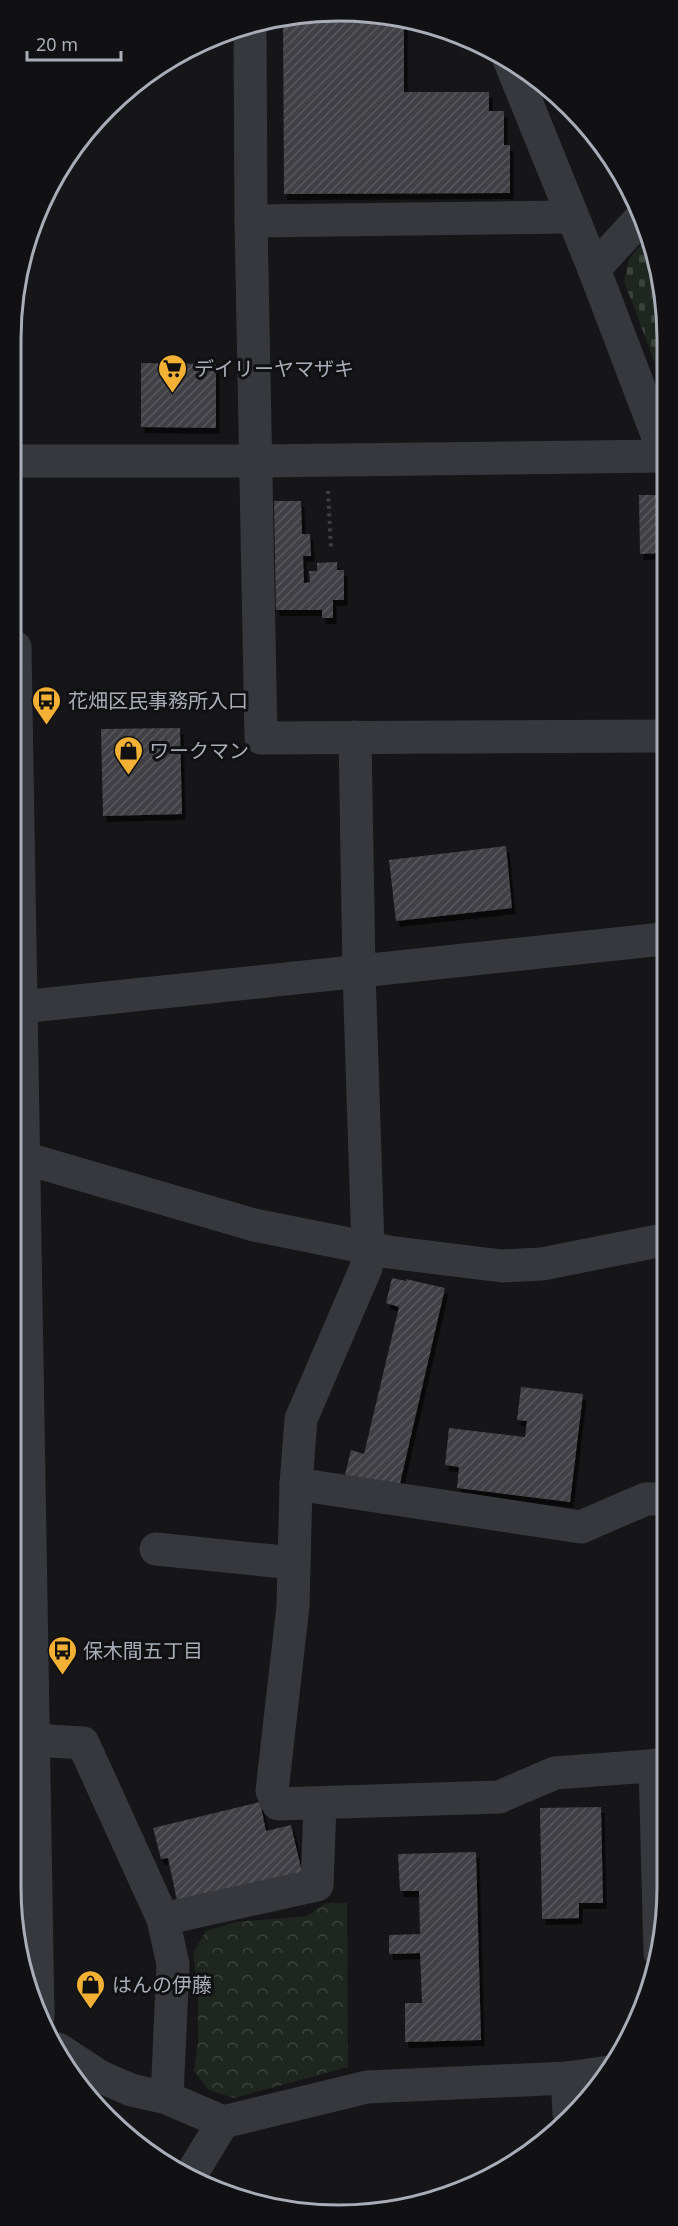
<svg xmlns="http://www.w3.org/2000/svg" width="678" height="2226" font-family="'Noto Sans','Noto Sans JP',sans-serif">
<defs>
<pattern id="cemetery-stones" width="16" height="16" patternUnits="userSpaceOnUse" patternTransform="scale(1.5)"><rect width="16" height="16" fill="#1e261f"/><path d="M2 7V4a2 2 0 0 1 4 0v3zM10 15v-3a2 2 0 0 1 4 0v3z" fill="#3c433d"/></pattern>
<pattern id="park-crowns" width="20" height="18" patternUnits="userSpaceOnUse" patternTransform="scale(1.5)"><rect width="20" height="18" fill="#1e261f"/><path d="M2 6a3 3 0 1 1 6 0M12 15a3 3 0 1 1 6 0" fill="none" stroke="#3c433d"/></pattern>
<pattern id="building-hatch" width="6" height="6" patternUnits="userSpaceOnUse" patternTransform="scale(1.5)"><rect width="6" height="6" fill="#404145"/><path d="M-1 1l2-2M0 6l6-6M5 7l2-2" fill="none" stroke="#595a5e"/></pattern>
<filter id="shadow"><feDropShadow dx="3.5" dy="6" stdDeviation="0" flood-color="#0009"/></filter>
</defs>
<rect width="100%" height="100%" fill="#161618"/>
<path fill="url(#cemetery-stones)" d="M647 238 665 296 664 387 624 281 629 259Z"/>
<path fill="url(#park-crowns)" d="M326 1903H347L348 2067 234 2098 209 2090 194 2071 198 2042V1995L193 1953 206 1931 236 1922 307 1916Z"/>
<g fill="url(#building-hatch)" filter="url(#shadow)">
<path d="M283 17H404V92H489V111H504V145H510V193L284 194Z"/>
<path d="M141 363 216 364V428L141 427Z"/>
<path d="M639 495H664V553L640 554Z"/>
<path d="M274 501H301L302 534H310L311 556H303L304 583 310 582 309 571H317V563L337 562V570H344V600H333V618H322V610H276Z"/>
<path d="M180 728 182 814 103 816 101 729Z"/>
<path d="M506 846 512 908 396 921 389 860Z"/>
<path d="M392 1278 406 1281V1279L445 1288 398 1492 345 1475 351 1450 364 1454 399 1307 386 1303Z"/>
<path d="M521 1387 583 1394 570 1502 457 1488 459 1467 445 1465 449 1428 525 1437 527 1421 517 1420Z"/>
<path d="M260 1802 266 1831 291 1825 302 1872 177 1901 168 1858 161 1859 153 1828Z"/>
<path d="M601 1807 603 1903H579V1918L542 1919 540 1808Z"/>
<path d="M476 1852 481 2040 405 2042V2003H422L420 1953 389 1954V1935L420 1934 419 1891H400L398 1854Z"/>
</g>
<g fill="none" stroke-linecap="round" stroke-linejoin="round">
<path stroke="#3d3f44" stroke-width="4" stroke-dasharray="3 4.5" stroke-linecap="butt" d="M328 491 331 548"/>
<g stroke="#37383d" stroke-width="33">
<path d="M250 27 251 221 261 738 664 736"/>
<path d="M509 59 594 269 664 453"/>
<path d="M251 221 572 217"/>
<path d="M594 269 641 218"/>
<path d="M16 461H256L664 456"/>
<path d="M15 647 38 2016"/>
<path d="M355 737 359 971 368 1248 366 1268 301 1419 296 1484 293 1606 272 1791 278 1804 499 1797 555 1773 662 1765"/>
<path d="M21 1007 663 939"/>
<path d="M24 1158 254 1225 389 1252 502 1266 542 1264 663 1240"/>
<path d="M296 1484 581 1527 646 1499H662"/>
<path d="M156 1549 293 1563"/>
<path d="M33 1740 83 1743 163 1919 173 1964 167 2098"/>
<path d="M655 1765 660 1953"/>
<path d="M163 1919 317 1885 320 1804"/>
<path d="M58 2049 99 2076 131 2090 167 2098 223 2122 367 2087 567 2078 609 2072"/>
<path d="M567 2078 569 2113"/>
<path d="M189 2178 223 2122"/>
</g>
</g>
<defs>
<symbol id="supermarket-pin" viewBox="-11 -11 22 30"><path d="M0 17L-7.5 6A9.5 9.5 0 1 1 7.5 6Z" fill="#f2b134" stroke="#111113"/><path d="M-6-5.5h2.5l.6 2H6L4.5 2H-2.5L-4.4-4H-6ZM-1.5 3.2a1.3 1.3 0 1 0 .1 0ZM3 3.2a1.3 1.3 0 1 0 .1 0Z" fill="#111"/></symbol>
<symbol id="bus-pin" viewBox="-11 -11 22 30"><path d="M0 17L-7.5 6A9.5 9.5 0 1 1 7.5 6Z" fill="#f2b134" stroke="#111113"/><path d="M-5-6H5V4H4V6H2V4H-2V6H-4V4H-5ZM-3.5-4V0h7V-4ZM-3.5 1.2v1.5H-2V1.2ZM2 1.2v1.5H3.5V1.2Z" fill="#111"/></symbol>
<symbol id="shop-pin" viewBox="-11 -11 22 30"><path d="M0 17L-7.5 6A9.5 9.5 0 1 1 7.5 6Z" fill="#f2b134" stroke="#111113"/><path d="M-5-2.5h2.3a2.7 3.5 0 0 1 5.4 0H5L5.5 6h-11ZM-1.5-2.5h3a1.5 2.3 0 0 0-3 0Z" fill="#111"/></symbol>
</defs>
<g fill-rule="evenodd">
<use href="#supermarket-pin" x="156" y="352" width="33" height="45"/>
<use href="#bus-pin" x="30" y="684" width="33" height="45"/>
<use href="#shop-pin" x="112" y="734" width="33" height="45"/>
<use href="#bus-pin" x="46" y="1634" width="33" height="45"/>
<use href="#shop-pin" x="74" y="1968" width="33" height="45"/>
</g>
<g text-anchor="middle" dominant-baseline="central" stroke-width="6" stroke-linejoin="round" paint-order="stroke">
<g font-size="20" fill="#a8adb8" stroke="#111113" text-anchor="start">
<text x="194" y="368">デイリーヤマザキ</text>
<text x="68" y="700">花畑区民事務所入口</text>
<text x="149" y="750">ワークマン</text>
<text x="83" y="1650">保木間五丁目</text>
<text x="112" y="1984">はんの伊藤</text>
</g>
</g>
<path d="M0 0H678V2226H0ZM339 21H339A318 318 0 0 1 657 339V1887A318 318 0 0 1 339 2205H339A318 318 0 0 1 21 1887V339A318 318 0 0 1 339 21Z" fill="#111113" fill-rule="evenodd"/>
<path fill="none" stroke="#a8adb8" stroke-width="3" d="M339 21H339A318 318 0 0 1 657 339V1887A318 318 0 0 1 339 2205H339A318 318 0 0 1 21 1887V339A318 318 0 0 1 339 21Z"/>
<path d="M27 51v9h94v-9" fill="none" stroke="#a8adb8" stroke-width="3"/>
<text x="36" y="51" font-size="18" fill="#a8adb8" stroke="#111113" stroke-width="4.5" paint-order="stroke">20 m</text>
</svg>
